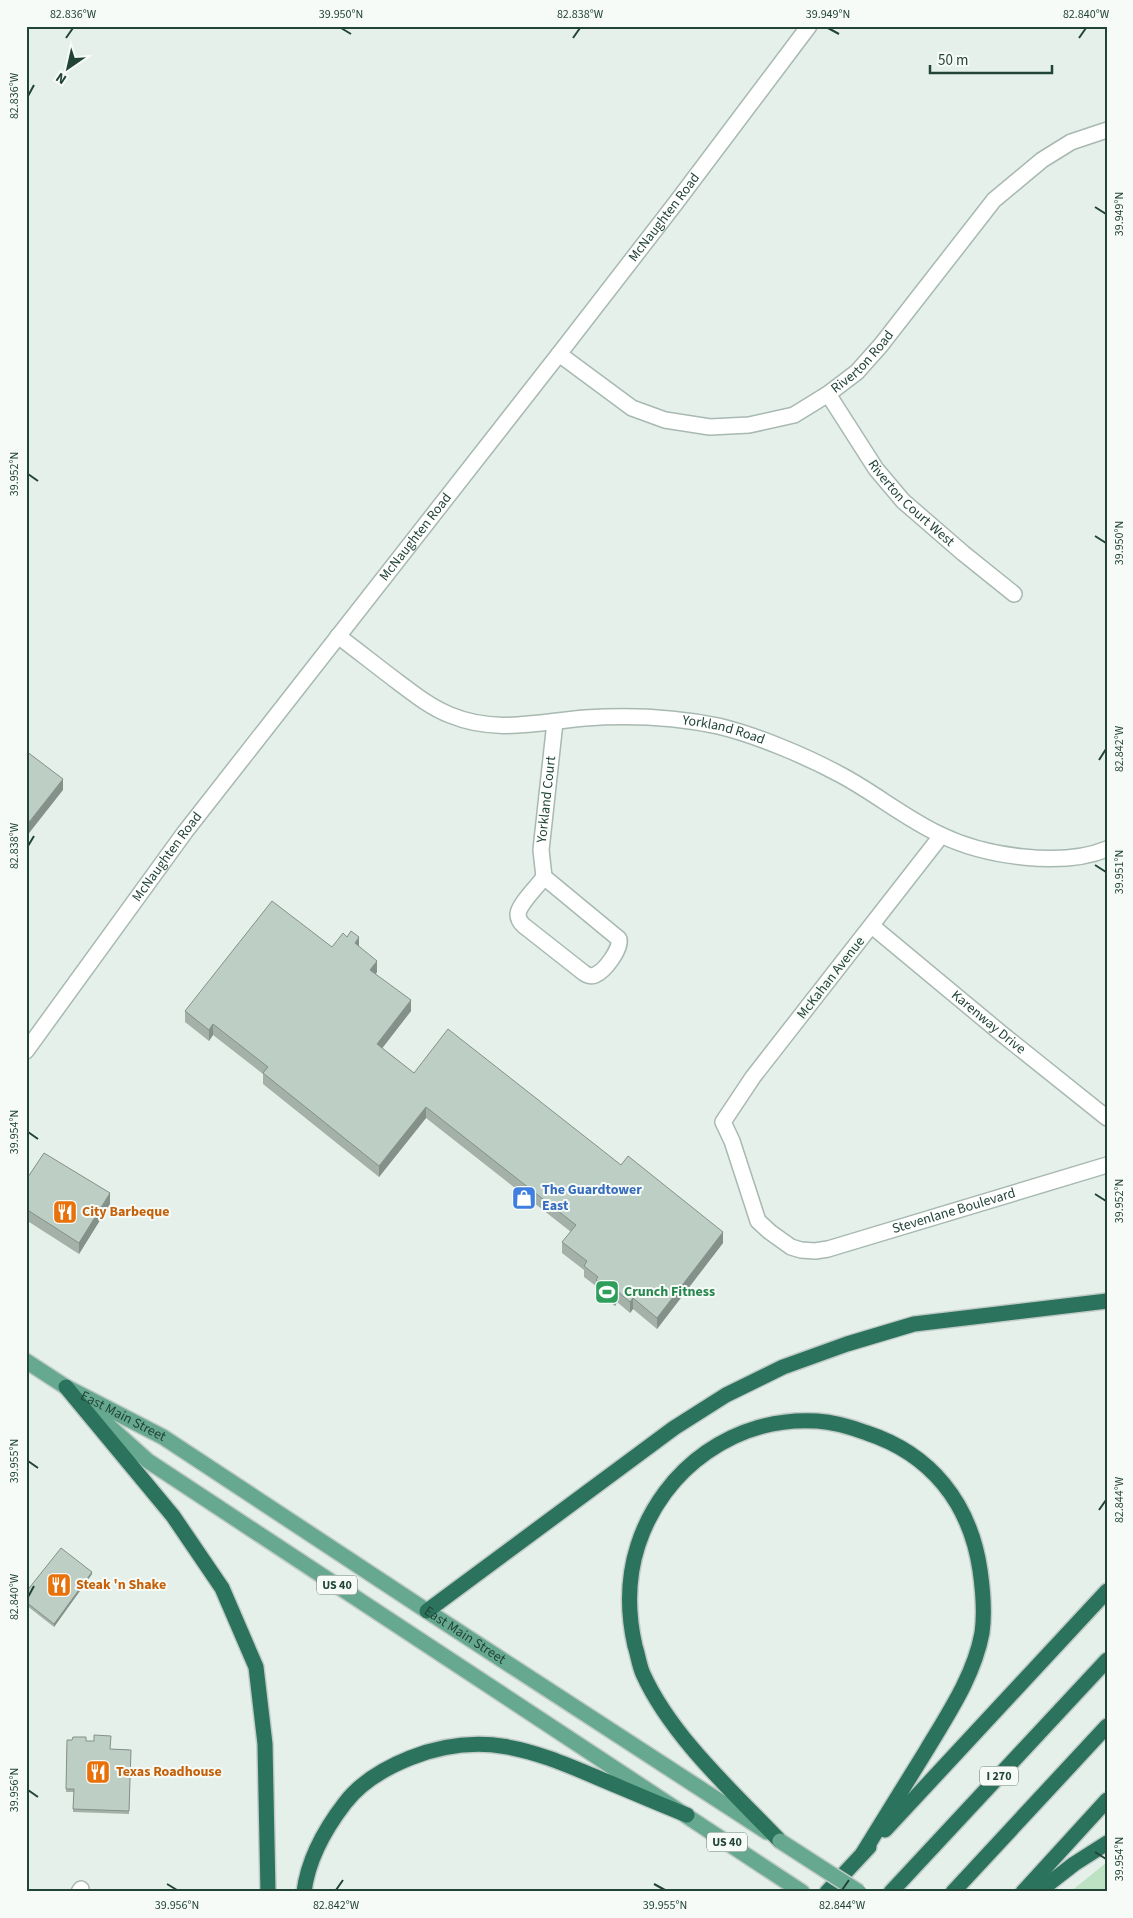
<svg xmlns="http://www.w3.org/2000/svg" width="1133" height="1918" font-family="'Source Sans 3',sans-serif">
<rect width="100%" height="100%" fill="#e5f0ea"/>
<path fill="#bde2c3" d="M1107 1862V1892H1070Z"/>
<g fill="none" stroke-linecap="round" stroke-linejoin="round">
<defs>
<g id="minor">
<path id="s1" d="M559 354 632 408 665 420 710 427 749 425 794 415 828 394 857 372 881 345 994 200 1042 160 1071 142 1107 130"/>
<path id="s2" d="M828 394 876 469 903 501 963 553 1014 594"/>
<path id="s3" d="M338 636C358 651 378 667 398 682 414 694 430 707 450 715 496 734 538 722 585 718 628 715 675 717 718 726 756 735 806 756 841 775 875 793 906 819 941 835 984 856 1061 868 1107 849"/>
<path id="s4" d="M941 836 753 1077 723 1122 732 1141 758 1221 770 1232 791 1247 801 1250 815 1251 828 1249 1107 1165"/>
<path d="M544 877 619 939C621 949 605 971 595 975 591 977 587 975 584 973L523 925C520 922 518 918 518 914 519 904 538 886 544 877Z"/>
<path id="s5" d="M544 877 541 850 555 722"/>
<path id="s6" d="M872 926 1002 1034 1107 1118"/>
<path d="M79 1892 81 1889"/>
</g>
<g id="tertiary">
<path id="s7" d="M26 1051 185 832 559 354 675 204 809 26"/>
</g>
<g id="primary">
<path id="s8" d="M26 1361 66 1387 163 1437 427 1611 767 1832"/>
<path d="M91 1410 148 1461 802 1892"/>
</g>
<g id="motorway">
<path d="M66 1387 173 1516 222 1588 256 1667 265 1744 268 1892"/>
<path d="M427 1611 674 1428 726 1395 783 1367 847 1344 914 1324 1107 1301"/>
<path d="M885 1830 1107 1591"/>
<path d="M780 1841C733 1792 671 1736 643 1674 639 1665 638 1655 635 1646 627 1611 627 1579 638 1545 663 1468 736 1416 817 1421 834 1422 851 1427 867 1433 931 1454 970 1503 980 1570 983 1591 985 1612 982 1633 974 1676 948 1714 926 1751 905 1785 884 1819 863 1853"/>
<path d="M304 1892C308 1859 325 1829 345 1803 361 1782 385 1768 410 1758 481 1730 530 1749 596 1777 627 1790 657 1803 687 1815"/>
<path d="M827 1892 869 1847"/>
<path d="M891 1892 1107 1660"/>
<path d="M953 1892 1107 1726"/>
<path d="M1023 1892 1107 1800"/>
<path d="M1038 1892 1074 1864 1107 1843"/>
</g>
</defs>
<use href="#minor" stroke="#a7b9b1" stroke-width="18"/>
<use href="#tertiary" stroke="#a7b9b1" stroke-width="18"/>
<use href="#primary" stroke="#c1cbc7" stroke-width="18"/>
<use href="#motorway" stroke="#c1cbc7" stroke-width="18"/>
<use href="#minor" stroke="#fff" stroke-width="15"/>
<use href="#tertiary" stroke="#fff" stroke-width="15"/>
<use href="#primary" stroke="#66a990" stroke-width="15"/>
<use href="#motorway" stroke="#2b735c" stroke-width="15"/>
<defs>
<path id="primary-bridge" d="M780 1841 859 1892"/>
</defs>
<use href="#primary-bridge" stroke="#c1cbc7" stroke-width="18" stroke-linecap="butt"/>
<use href="#primary-bridge" stroke="#66a990" stroke-width="15"/>
</g>
<g fill="#a3b1a9">
<path d="M347 937 359 947 377 972 376 974 411 1011 382 1048 414 1073 621 1165 723 1243 657 1329 633 1309 630 1313 617 1302 615 1306 596 1291V1286L584 1277V1270L562 1253V1242L571 1232 426 1118 379 1177 263 1084V1074L213 1035 209 1041 185 1022V1011L332 947Z"/>
<path d="M26 1180 110 1204 79 1254 26 1220Z"/>
<path d="M92 1574 54 1627 26 1605V1592Z"/>
<path d="M67 1740 86 1741 110 1749 131 1750 129 1814 73 1812 74 1792H66Z"/>
</g>
<g fill="#84908a">
<path d="M63 779V790L26 837V826Z"/>
<path d="M359 937V948L355 943Z"/>
<path d="M377 961V972L370 981V970Z"/>
<path d="M411 1000V1011L377 1055V1044Z"/>
<path d="M213 1024V1035L209 1041V1030Z"/>
<path d="M426 1107V1118L379 1177V1166Z"/>
<path d="M110 1193V1204L79 1254V1243Z"/>
<path d="M723 1232V1243L657 1329V1318Z"/>
<path d="M617 1291V1302L615 1306V1294Z"/>
<path d="M633 1298V1309L630 1313V1302Z"/>
<path d="M92 1572V1574L54 1627V1624Z"/>
</g>
<g fill="#bdcec5" stroke="#84908a">
<path d="M26 751 63 779 26 826Z"/>
<path d="M272 901 332 947 343 933 347 937 351 931 359 937 355 943 377 961 370 970 411 1000 377 1044 414 1073 448 1029 621 1165 628 1156 723 1232 657 1318 633 1298 630 1302 617 1291 615 1294 596 1280 598 1277 584 1266 587 1261 562 1242 576 1225 426 1107 379 1166 263 1073 268 1067 213 1024 209 1030 185 1011Z"/>
<path d="M44 1153 110 1193 79 1243 26 1209V1180Z"/>
<path d="M61 1548 92 1572 54 1624 26 1602V1592Z"/>
<path d="M94 1735 111 1736 110 1749 131 1750 129 1811 73 1809 74 1789H66L67 1740H72L73 1737H86V1741H94Z"/>
</g>
<path fill="none" stroke="#224437" stroke-width="2" d="M341 28 351 34M828 28 839 34M66 38 73 28M573 38 580 28M1079 38 1086 28M28 96 34 85M1095 207 1106 214M28 474 38 481M1095 536 1106 543M1099 760 1106 749M28 846 34 836M1095 865 1106 872M28 1132 38 1139M1095 1194 1106 1201M28 1461 38 1468M1099 1510 1106 1500M28 1597 34 1586M28 1790 38 1797M1095 1852 1106 1859M167 1884 177 1890M654 1884 665 1890M336 1890 343 1880M842 1890 849 1880"/>
<defs>
<symbol id="shop-square" viewBox="-11 -11 22 22"><rect x="-9" y="-9" width="18" height="18" rx="4" fill="#3f7fe0" stroke="#f7fbf8"/><path d="M-5-2.5h2.3a2.7 3.5 0 0 1 5.4 0H5L5.5 6h-11ZM-1.5-2.5h3a1.5 2.3 0 0 0-3 0Z" fill="#fff"/></symbol>
<symbol id="restaurant-square" viewBox="-11 -11 22 22"><rect x="-9" y="-9" width="18" height="18" rx="4" fill="#e8710a" stroke="#f7fbf8"/><path d="M-5-6h1v4h1v-4h1v4h1v-4h1v5L-1.5 .5V6h-2V.5L-5-1ZM5-6V6H3V1.5H1.5Q1.5-4 5-6Z" fill="#fff"/></symbol>
<symbol id="stadium-square" viewBox="-11 -11 22 22"><rect x="-9" y="-9" width="18" height="18" rx="4" fill="#2e9e5b" stroke="#f7fbf8"/><path d="M0-5a6.5 5 0 1 0 0 10a6.5 5 0 1 0 0-10ZM-3.5-1.8h7v3.6h-7Z" fill="#fff"/></symbol>
</defs>
<g fill-rule="evenodd">
<use href="#shop-square" x="510" y="1184" width="28" height="28"/>
<use href="#restaurant-square" x="51" y="1198" width="28" height="28"/>
<use href="#stadium-square" x="593" y="1278" width="28" height="28"/>
<use href="#restaurant-square" x="45" y="1571" width="28" height="28"/>
<use href="#restaurant-square" x="84" y="1758" width="28" height="28"/>
</g>
<g text-anchor="middle" dominant-baseline="central" stroke-width="4" stroke-linejoin="round" paint-order="stroke">
<g fill="#f7fbf8" stroke="#627b71" stroke-width="1">
<rect x="317" y="1575.5" width="40" height="19" rx="4"/>
<rect x="980" y="1766.5" width="38" height="19" rx="4"/>
<rect x="707" y="1832.5" width="40" height="19" rx="4"/>
</g>
<g font-size="12" font-weight="bold" fill="#224437">
<text x="337" y="1585">US 40</text>
<text x="999" y="1776">I 270</text>
<text x="727" y="1842">US 40</text>
</g>
<g font-size="14" fill="#224437" stroke="#f7fbf8">
<text stroke="none"><textPath href="#s7" startOffset="1050">McNaughten Road</textPath></text>
<text stroke="none"><textPath href="#s1" startOffset="344">Riverton Road</textPath></text>
<text stroke="none"><textPath href="#s2" startOffset="138">Riverton Court West</textPath></text>
<text stroke="none"><textPath href="#s7" startOffset="645">McNaughten Road</textPath></text>
<text stroke="none"><textPath href="#s3" startOffset="414">Yorkland Road</textPath></text>
<text stroke="none"><textPath href="#s5" startOffset="78">Yorkland Court</textPath></text>
<text stroke="none"><textPath href="#s7" startOffset="240">McNaughten Road</textPath></text>
<text transform="translate(831 978) rotate(-52)">McKahan Avenue</text>
<text stroke="none"><textPath href="#s6" startOffset="151">Karenway Drive</textPath></text>
<text stroke="none"><textPath href="#s4" startOffset="676">Stevenlane Boulevard</textPath></text>
<text stroke="none"><textPath href="#s8" startOffset="112">East Main Street</textPath></text>
<text stroke="none"><textPath href="#s8" startOffset="518">East Main Street</textPath></text>
</g>
<g font-size="14" font-weight="bold" fill="#366cbe" stroke="#f7fbf8" text-anchor="start">
<text x="542" y="1190">The Guardtower<tspan x="542" dy="16">East</tspan></text>
</g>
<g font-size="14" font-weight="bold" fill="#c56008" stroke="#f7fbf8" text-anchor="start">
<text x="82" y="1212">City Barbeque</text>
<text x="76" y="1585">Steak 'n Shake</text>
<text x="116" y="1772">Texas Roadhouse</text>
</g>
<g font-size="14" font-weight="bold" fill="#27864d" stroke="#f7fbf8" text-anchor="start">
<text x="624" y="1292">Crunch Fitness</text>
</g>
</g>
<rect width="1133" height="1918" fill="none" stroke="#f7fbf8" stroke-width="55"/>
<g transform="translate(68 68) rotate(214)" stroke="#f7fbf8" stroke-width="4" paint-order="stroke">
<path d="M0-4L9 19L0 12L-9 19Z" fill="#224437"/>
<text y="-8" font-size="14" font-weight="bold" text-anchor="middle" fill="#224437">N</text>
</g>
<path d="M930 65v8h122v-8" fill="none" stroke="#224437" stroke-width="2.5"/>
<text x="938" y="65" font-size="15" fill="#224437" stroke="#f7fbf8" stroke-width="4" paint-order="stroke">50 m</text>
<rect x="28" y="28" width="1078" height="1862" fill="none" stroke="#224437" stroke-width="2"/>
<g font-size="12" text-anchor="middle" fill="#224437">
<text x="73" y="18">82.836°W</text>
<text x="341" y="18">39.950°N</text>
<text x="580" y="18">82.838°W</text>
<text x="828" y="18">39.949°N</text>
<text x="1086" y="18">82.840°W</text>
<text transform="translate(14 96) rotate(-90)" y="4">82.836°W</text>
<text transform="translate(1119 214) rotate(-90)" y="4">39.949°N</text>
<text transform="translate(14 474) rotate(-90)" y="4">39.952°N</text>
<text transform="translate(1119 543) rotate(-90)" y="4">39.950°N</text>
<text transform="translate(1119 749) rotate(-90)" y="4">82.842°W</text>
<text transform="translate(14 846) rotate(-90)" y="4">82.838°W</text>
<text transform="translate(1119 872) rotate(-90)" y="4">39.951°N</text>
<text transform="translate(14 1132) rotate(-90)" y="4">39.954°N</text>
<text transform="translate(1119 1201) rotate(-90)" y="4">39.952°N</text>
<text transform="translate(14 1461) rotate(-90)" y="4">39.955°N</text>
<text transform="translate(1119 1500) rotate(-90)" y="4">82.844°W</text>
<text transform="translate(14 1597) rotate(-90)" y="4">82.840°W</text>
<text transform="translate(14 1790) rotate(-90)" y="4">39.956°N</text>
<text transform="translate(1119 1859) rotate(-90)" y="4">39.954°N</text>
<text x="177" y="1909">39.956°N</text>
<text x="336" y="1909">82.842°W</text>
<text x="665" y="1909">39.955°N</text>
<text x="842" y="1909">82.844°W</text>
</g>
</svg>
